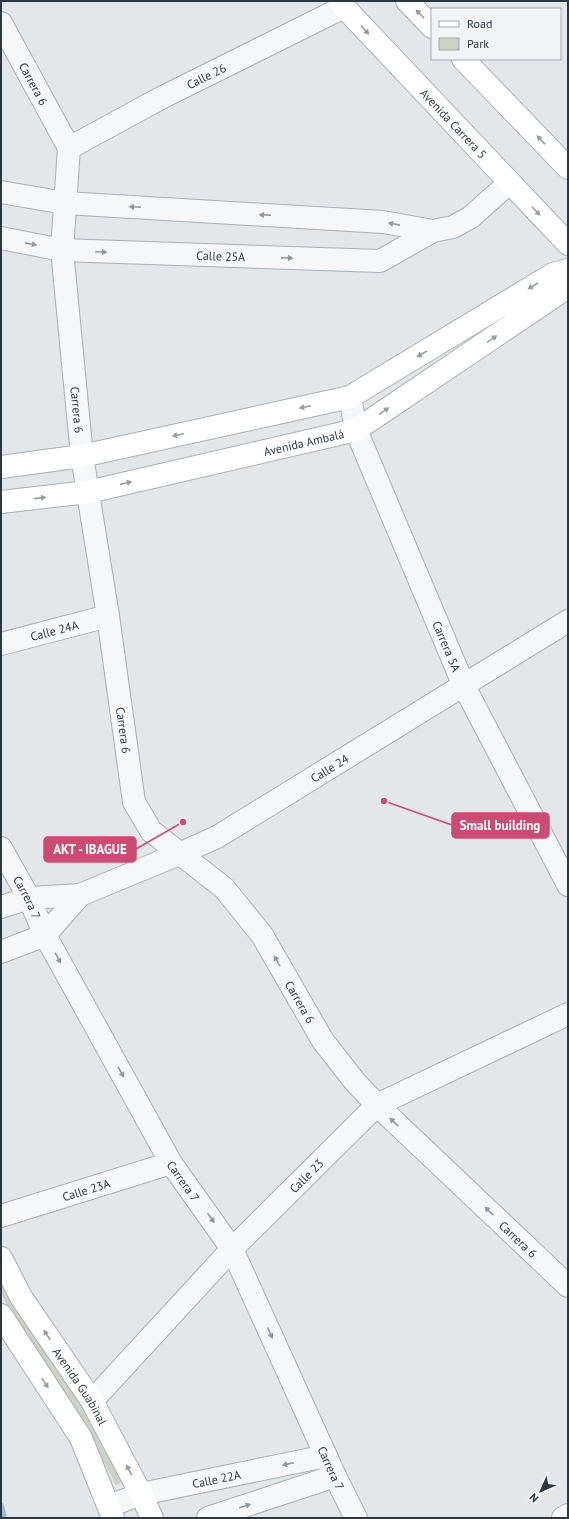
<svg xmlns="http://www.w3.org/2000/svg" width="569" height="1519" font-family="'PT Sans',sans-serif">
<rect width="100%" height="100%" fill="#e3e7ea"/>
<path fill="#cbd4c4" d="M1 1274 88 1412 125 1481 116 1485 81 1418 8 1307 1 1293Z"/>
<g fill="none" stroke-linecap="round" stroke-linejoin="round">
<path stroke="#9fbac9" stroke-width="6" d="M1 1506 4 1518"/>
<defs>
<g id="minor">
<path id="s1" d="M69 148 161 98 344 7"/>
<path d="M1 192 65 203 383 222 433 231"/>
<path id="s2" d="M1 238 62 250 380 261 433 231 453 227 471 217 509 183"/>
<path id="s3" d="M350 397 356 430 464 686 568 885"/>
<path id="s4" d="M1 644 108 616"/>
<path id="s5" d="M217 837 568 621"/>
<path id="s6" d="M1 848 29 898 45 935 171 1163 232 1249 335 1476 356 1518"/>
<path d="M1 907 29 898 80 895 179 854"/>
<path d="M1 952 45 935 80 895"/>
<path id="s7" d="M1 1216 171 1163"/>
<path id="s8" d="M92 1401 232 1249 377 1105 568 1014"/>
<path id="s9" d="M109 1506 141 1494 326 1456"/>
<path d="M208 1518 335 1476"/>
<path d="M563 1518 568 1515"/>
</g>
<g id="tertiary">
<path id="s10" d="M1 23 69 148 62 250 82 456 108 616 134 802 151 831 224 888 262 935 323 1041 356 1083 377 1105 568 1286"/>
<path d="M179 854 217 837"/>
</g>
<g id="secondary">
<path id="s11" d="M340 1 344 7 568 244"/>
<path d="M407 1 432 27"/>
<path d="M463 59 568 168"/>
<path d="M1 467 82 456 350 397 553 274 568 270"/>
<path id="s12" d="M1 502 88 492 356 430 568 287"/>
</g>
<g id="primary">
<path id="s13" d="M1 1258 21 1297 92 1401 141 1494 152 1518"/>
<path d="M1 1315 81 1438 113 1518"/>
</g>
</defs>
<use href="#minor" stroke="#a8afb4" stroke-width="24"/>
<use href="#tertiary" stroke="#a8afb4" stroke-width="24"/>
<use href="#secondary" stroke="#a8afb4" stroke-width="24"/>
<use href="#primary" stroke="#a2adb6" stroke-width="24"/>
<use href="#minor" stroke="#f5f7f9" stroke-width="22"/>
<use href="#tertiary" stroke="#f5f7f9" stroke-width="22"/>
<use href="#secondary" stroke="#fff" stroke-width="22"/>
<use href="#primary" stroke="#fff" stroke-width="22"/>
</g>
<defs><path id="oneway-solid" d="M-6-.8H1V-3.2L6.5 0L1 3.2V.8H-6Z"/></defs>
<g fill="#959ba0">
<use href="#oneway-solid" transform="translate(420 14) rotate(-134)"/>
<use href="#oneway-solid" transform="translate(365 30) rotate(47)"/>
<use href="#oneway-solid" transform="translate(541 140) rotate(-134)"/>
<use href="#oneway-solid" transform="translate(536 211) rotate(46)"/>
<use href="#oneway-solid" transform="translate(533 286) rotate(149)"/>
<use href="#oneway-solid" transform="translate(492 339) rotate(-34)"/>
<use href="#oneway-solid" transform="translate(422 354) rotate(149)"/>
<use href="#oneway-solid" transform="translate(305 407) rotate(168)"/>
<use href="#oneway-solid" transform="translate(384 411) rotate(-34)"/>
<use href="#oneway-solid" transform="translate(178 435) rotate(168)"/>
<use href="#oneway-solid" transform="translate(126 483) rotate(-13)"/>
<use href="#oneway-solid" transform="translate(40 498) rotate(-6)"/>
<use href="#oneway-solid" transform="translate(47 1335) rotate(-124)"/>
<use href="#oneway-solid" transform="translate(45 1383) rotate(57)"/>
<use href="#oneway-solid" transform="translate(129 1470) rotate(-118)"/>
</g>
<g fill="#90979e">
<use href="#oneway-solid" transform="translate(135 207) rotate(-177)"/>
<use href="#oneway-solid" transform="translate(265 215) rotate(-177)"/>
<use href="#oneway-solid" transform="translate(394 224) rotate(-169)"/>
<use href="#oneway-solid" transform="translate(31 244) rotate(11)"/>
<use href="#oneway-solid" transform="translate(101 252) rotate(2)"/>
<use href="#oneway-solid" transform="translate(287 258) rotate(2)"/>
<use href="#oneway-solid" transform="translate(58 958) rotate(61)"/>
<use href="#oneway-solid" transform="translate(277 961) rotate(-120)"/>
<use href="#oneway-solid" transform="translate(121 1072) rotate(61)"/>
<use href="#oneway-solid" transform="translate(394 1122) rotate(-137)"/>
<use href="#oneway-solid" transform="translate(489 1211) rotate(-137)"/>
<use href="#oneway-solid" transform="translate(211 1218) rotate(55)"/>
<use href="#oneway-solid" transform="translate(270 1333) rotate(66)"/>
<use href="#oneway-solid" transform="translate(288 1464) rotate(168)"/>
<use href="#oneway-solid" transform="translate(245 1506) rotate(-18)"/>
</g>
<g text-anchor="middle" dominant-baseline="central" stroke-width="4" stroke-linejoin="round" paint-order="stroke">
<g font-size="12" fill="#2b3742" stroke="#f2f5f8">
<text stroke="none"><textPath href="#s1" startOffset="155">Calle 26</textPath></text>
<text stroke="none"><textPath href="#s10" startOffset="69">Carrera 6</textPath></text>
<text stroke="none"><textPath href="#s11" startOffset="167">Avenida Carrera 5</textPath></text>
<text stroke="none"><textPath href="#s2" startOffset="221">Calle 25A</textPath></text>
<text stroke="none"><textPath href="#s10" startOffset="405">Carrera 6</textPath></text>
<text stroke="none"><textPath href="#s12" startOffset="309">Avenida Ambalá</textPath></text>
<text stroke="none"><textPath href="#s4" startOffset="55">Calle 24A</textPath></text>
<text stroke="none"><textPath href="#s3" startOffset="268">Carrera 5A</textPath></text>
<text stroke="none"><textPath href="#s10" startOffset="729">Carrera 6</textPath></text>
<text stroke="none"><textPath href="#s5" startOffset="132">Calle 24</textPath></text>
<text stroke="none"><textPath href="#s6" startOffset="56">Carrera 7</textPath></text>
<text stroke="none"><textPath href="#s10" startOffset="1065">Carrera 6</textPath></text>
<text stroke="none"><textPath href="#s8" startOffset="311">Calle 23</textPath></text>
<text stroke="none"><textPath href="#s6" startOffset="380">Carrera 7</textPath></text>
<text stroke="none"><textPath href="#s7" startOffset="89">Calle 23A</textPath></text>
<text stroke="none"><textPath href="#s10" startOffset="1389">Carrera 6</textPath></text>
<text stroke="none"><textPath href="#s13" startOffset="151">Avenida Guabinal</textPath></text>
<text stroke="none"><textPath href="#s6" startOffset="704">Carrera 7</textPath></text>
<text stroke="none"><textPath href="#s9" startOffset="111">Calle 22A</textPath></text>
</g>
</g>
<path fill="none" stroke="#cb4c73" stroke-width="1.5" d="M384 801L452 825M183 822L136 849"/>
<g fill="#cb4c73" stroke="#f2f5f8" stroke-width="1.5">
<circle cx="384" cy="801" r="4"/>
<circle cx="183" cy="822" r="4"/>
</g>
<g fill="#cb4c73" stroke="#cb4c73" stroke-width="1.5">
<rect x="452" y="813" width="97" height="25" rx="4"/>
<rect x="44" y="837" width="92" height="25" rx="4"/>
</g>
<g font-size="13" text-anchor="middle" font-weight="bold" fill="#fff">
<text x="500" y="830">Small building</text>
<text x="90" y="854">AKT - IBAGUE</text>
</g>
<rect width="569" height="1519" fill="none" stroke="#2b3742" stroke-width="4"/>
<rect x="431" y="8" width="130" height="52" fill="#f2f5f8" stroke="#a2a9af"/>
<rect x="439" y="21" width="20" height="6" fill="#ffffff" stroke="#a2a9af"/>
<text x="467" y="28" font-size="12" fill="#2b3742">Road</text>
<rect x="439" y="38" width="20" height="12" fill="#cbd4c4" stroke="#a2a9af"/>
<text x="467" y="48" font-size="12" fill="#2b3742">Park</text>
<g transform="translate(541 1491) rotate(225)" stroke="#f2f5f8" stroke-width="3" paint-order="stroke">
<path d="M0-3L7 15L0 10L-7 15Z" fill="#2b3742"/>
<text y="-6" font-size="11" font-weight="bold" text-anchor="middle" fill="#2b3742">N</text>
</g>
</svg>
